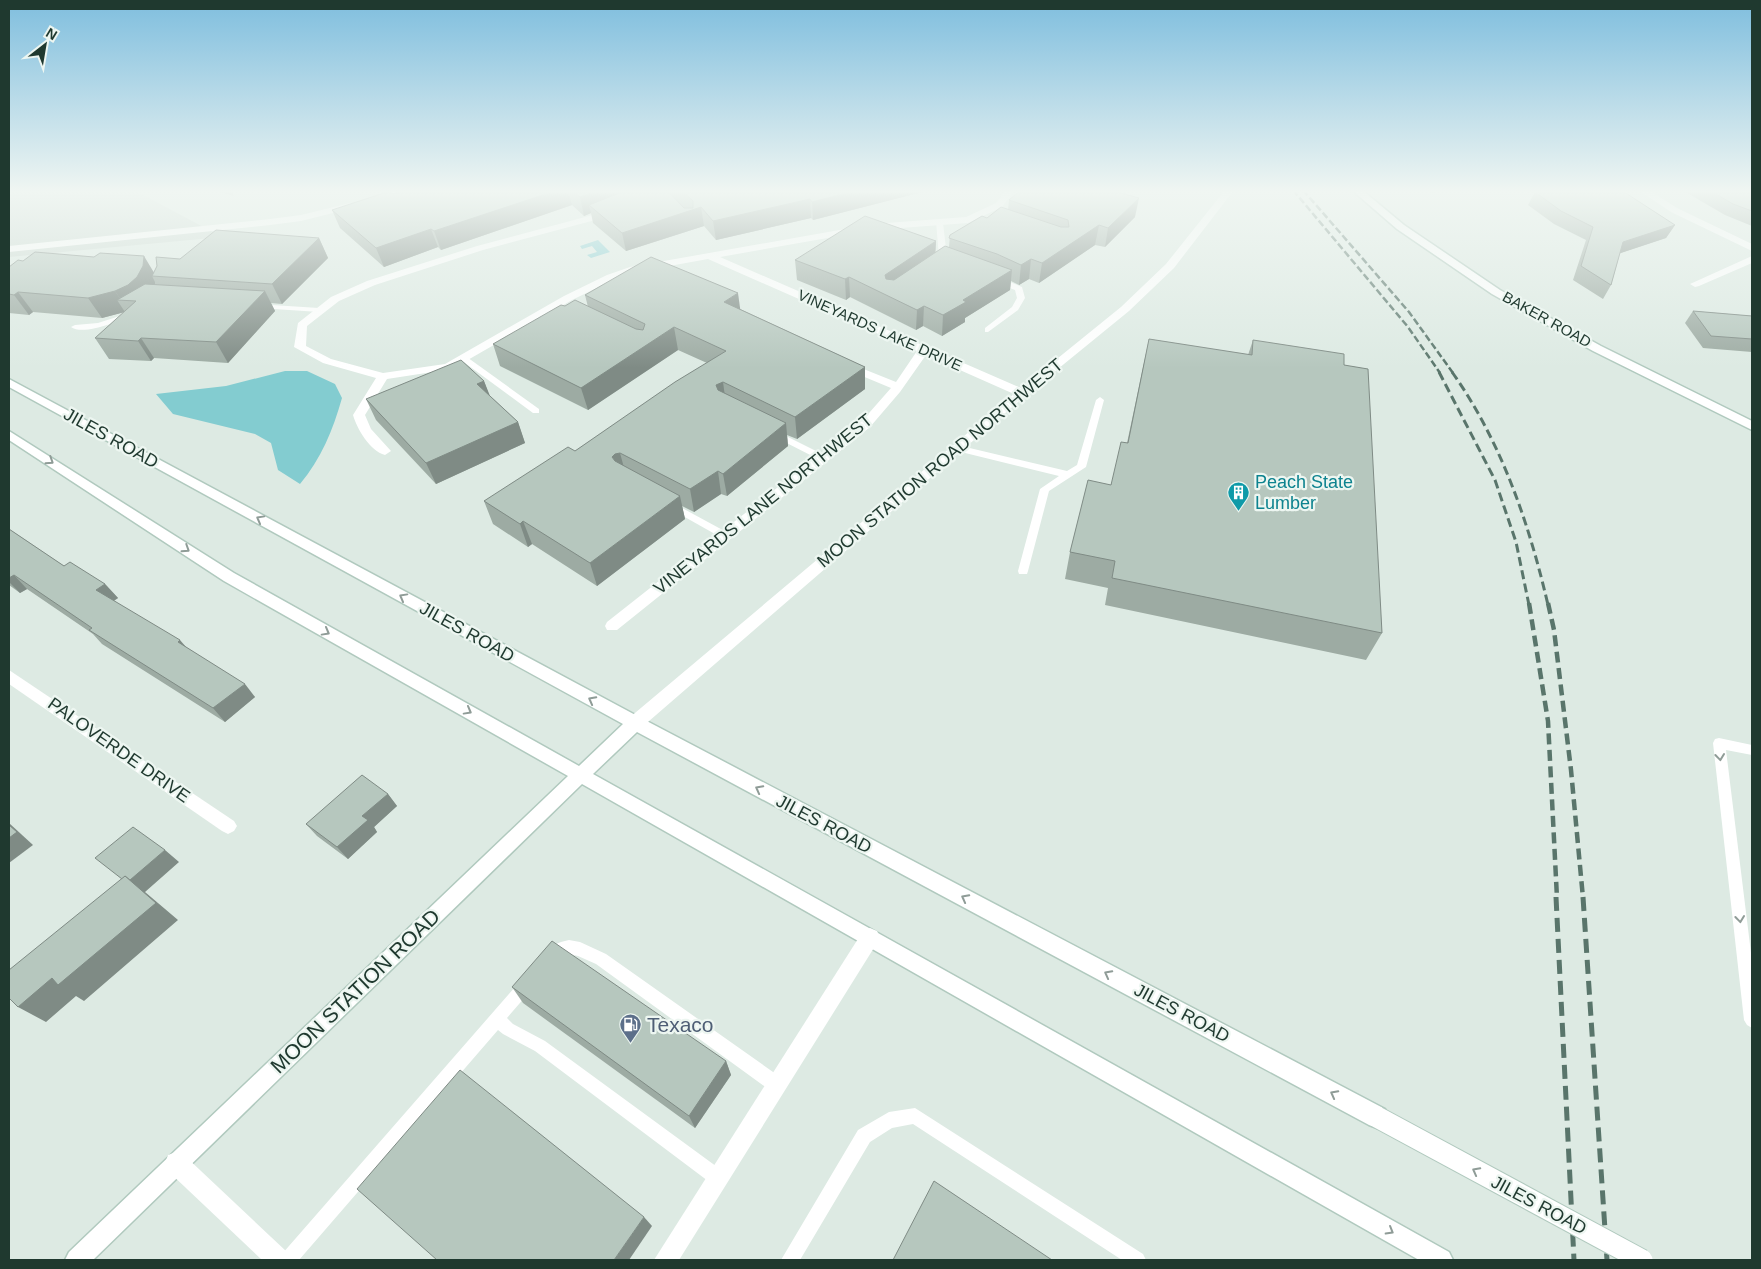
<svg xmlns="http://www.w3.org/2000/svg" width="1761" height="1269" font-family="Helvetica,sans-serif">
<rect width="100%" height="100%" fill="#ddeae3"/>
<path fill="#ccd9d2" d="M9 190H134L222 237 9 257Z"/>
<g fill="#83ccd0">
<path d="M598 240 610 252 591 258 587 255 597 252 592 246 582 249 580 246Z"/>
<path d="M285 371H307L335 384 342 398C333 430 321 459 300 484L278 470 271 443 255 434 173 414 156 394 226 386Z"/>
</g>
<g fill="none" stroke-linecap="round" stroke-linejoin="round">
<defs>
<g id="secondary">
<path d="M1352 190H1362L1404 225 1500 290 1601 346 1752 421V430L1593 351 1492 294 1397 229Z"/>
<path d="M9 379 641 718 1385 1109 1388 1117 1385 1125 1377 1128 1369 1125 637 732 593 774 1449 1252 1453 1260H1419L582 784 93 1260H65L69 1252 568 776 224 581 9 440V431L234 573 579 766 623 724 9 387Z"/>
</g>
</defs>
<use href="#secondary" stroke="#b0c9be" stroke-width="3"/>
<g fill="#fff" fill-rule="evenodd">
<path d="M936 221 943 223 947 257 944 263H941L937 261 939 257Z"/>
<path d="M994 278H1000L1022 287 1025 298 1018 310 988 332H985V328L1012 307 1017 298 1015 290 994 282Z"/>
<path d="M256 304 319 308 323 310 319 312 259 308H256Z"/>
<path d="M129 313H132V317C118 321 83 336 71 327L75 325 98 323Z"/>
<path d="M464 355 539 409V413H533L461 360 460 358Z"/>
<path d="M1100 397 1104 400 1086 467 1049 491 1028 571 1027 574H1019L1018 571 1040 489 1059 476 957 451 952 448 957 445 1067 471 1077 465 1096 400Z"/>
<path d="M776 431 826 456 828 458 826 460H820L773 436 771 434Z"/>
<path d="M671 502 730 534 731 536 726 540 722 538 667 507 666 505 667 503Z"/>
<path d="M1719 738 1752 745V755L1726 750 1752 961V1028L1747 1025 1744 1020 1713 743 1715 739Z"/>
<path d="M569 940 580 942 606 954 783 1079 785 1085 783 1091 777 1093 771 1091 596 964 578 956 569 954 551 964 546 962 544 957C548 947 558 942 569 940Z"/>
<path d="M527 977 532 979 534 984 532 989 507 1018 513 1024 545 1041 724 1172 726 1178 724 1184 718 1186 712 1184 535 1051 503 1034 498 1030 299 1260H279L282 1254 522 979Z"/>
<path d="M915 1108 1143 1254 1146 1260H1122L913 1124 892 1128 870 1142 800 1260H781L858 1130 889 1112Z"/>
</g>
<g fill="#fff" fill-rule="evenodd">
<path d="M391 190H406L372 202 367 199Z"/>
<path d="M1006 190H1015L1002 207 968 223 873 230 720 257 1021 388 1121 307 1166 264 1225 190H1234L1174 268 1129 311 1026 395 641 728 635 730 629 728 627 723 629 718 1014 394 926 355 900 392 870 427 617 630H607L605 626 607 622 862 421 891 388 843 368V364H851L896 382 917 351 708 259 636 272 615 279 572 300 452 369 387 379 365 415 371 429 391 451 385 455C370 451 357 429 353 415L376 378 323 363 294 347 298 323 331 297 367 281 477 246 611 210 614 211V215L483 250 375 285 339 301 307 326 306 346 331 359 383 373 445 364 564 296 607 275 630 267 873 224 966 217 996 203Z"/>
<path d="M1638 190H1649L1677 208 1752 244V251L1671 212Z"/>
<path d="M350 203 353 204V208L301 221 270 225 9 252V246L270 219 301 215Z"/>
<path d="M1752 256V263L1699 286 1695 287 1690 284Z"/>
<path d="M9 670 234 821 237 826 234 831 228 834 222 831 9 684Z"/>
<path d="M870 928 877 931 880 937 877 943 679 1260H654L863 931Z"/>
<path d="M176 1152 184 1155 287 1252 291 1260H262L168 1171 165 1163 168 1155Z"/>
</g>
<use href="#secondary" fill="#fff" fill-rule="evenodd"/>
<g stroke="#59756b" stroke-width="2.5" stroke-dasharray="7 3" stroke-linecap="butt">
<path d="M1293 190 1408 327 1440 373"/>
<path d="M1303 190 1409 312 1453 373"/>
</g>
<g stroke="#59756b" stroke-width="3" stroke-dasharray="9 4.5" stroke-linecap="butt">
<path d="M1439 372 1495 480 1516 542 1529 605"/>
<path d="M1452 372C1501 441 1529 523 1548 605"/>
</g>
<g stroke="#59756b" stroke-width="4.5" stroke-dasharray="11 5.5" stroke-linecap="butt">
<path d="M1529 603 1548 721 1557 898"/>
<path d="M1548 603 1554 630 1571 770 1583 898"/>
</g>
<g stroke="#59756b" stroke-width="5" stroke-dasharray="14 7" stroke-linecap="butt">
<path d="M1556 897 1574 1260"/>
<path d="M1583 897 1607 1260"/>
</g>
<defs>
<path id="secondary-bridge" d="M1377 1117 1642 1260"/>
</defs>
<use href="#secondary-bridge" stroke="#b0c9be" stroke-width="23" stroke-linecap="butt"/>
<use href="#secondary-bridge" stroke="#fff" stroke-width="21"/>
</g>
<g fill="#9daba3">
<path d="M213 190H231L234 196Z"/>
<path d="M405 190H930L813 220 811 218 716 240 704 226 626 251 593 223 591 213 584 216 572 205 441 250 438 247 384 267 340 228 332 210Z"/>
<path d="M1429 190H1435L1433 194Z"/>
<path d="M1682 190H1752V226L1725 215Z"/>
<path d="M1535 192 1675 225 1666 238 1620 253 1611 285 1603 299 1573 280 1586 240 1554 224 1528 205Z"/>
<path d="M1009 200 1135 217 1105 247 1095 245 1039 283 1029 279 1019 285 1011 281 1010 290 965 318V322L942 336 923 326 916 330 850 297 846 300 797 280 795 260 936 241 935 252 949 247 950 235 1008 210Z"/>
<path d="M319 238 328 258 282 304 271 303 275 311 228 363 154 358 151 361 109 359 95 338 124 312 102 318 33 312 29 315 9 313V267L154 272 180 259Z"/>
<path d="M585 295 740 309 865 367V389L797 439 787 435 788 446 727 496 721 494 694 512 682 506 685 519 597 586 532 544 528 547 493 524 484 501 575 451 707 363 678 350 588 410 500 366 493 344 565 306 588 307Z"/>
<path d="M1693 311 1752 316V352L1703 348 1685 323Z"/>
<path d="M1149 339 1248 355 1253 340 1344 365 1382 633 1366 660 1105 605 1108 588 1065 579 1070 552 1111 485 1127 443Z"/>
<path d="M484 381 489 395 518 422 525 443 436 484 376 420 366 399Z"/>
<path d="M9 529 64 566 105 584 118 598 114 601 186 647 255 697 225 722 102 644 93 634 27 589 20 593 9 585Z"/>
<path d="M388 794 397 806 374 827 377 832 348 859 317 836 306 824Z"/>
<path d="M512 987 726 1061 731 1075 695 1128 523 1003Z"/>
</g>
<g fill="#7f8b85">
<path d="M558 190H568L572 205 441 250 434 231Z"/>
<path d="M599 190H651L589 205 591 213 584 216 580 197Z"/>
<path d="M858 190H930L813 220 812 202Z"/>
<path d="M1139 198 1135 217 1105 247 1108 228Z"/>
<path d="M810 199 811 218 716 240 713 221Z"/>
<path d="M701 207 704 226 626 251 622 233Z"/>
<path d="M1099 225 1095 245 1039 283 1042 263Z"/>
<path d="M1675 225 1666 238 1615 255 1623 242Z"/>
<path d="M431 229 438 247 384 267 376 248Z"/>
<path d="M319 238 328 258 282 304 272 284Z"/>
<path d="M936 241 935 261 886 295 885 275Z"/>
<path d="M144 256 156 276H152L155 282V286L136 301 121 300 115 291Z"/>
<path d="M1031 259 1029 279 1019 285 1021 265Z"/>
<path d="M1012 270 1010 290 965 318V322L942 336 943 315 963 300Z"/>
<path d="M849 277 850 297 846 300 845 279Z"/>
<path d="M115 291 121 300H117L125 312 102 318 88 298Z"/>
<path d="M265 291 275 311 228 363 216 342Z"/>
<path d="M18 292 33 312 29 315 14 295Z"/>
<path d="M738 293 741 315 724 302Z"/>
<path d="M924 306 923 326 916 330 917 310Z"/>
<path d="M674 327 678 350 588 410 581 388Z"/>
<path d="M141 338 154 358 151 361 138 341Z"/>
<path d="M865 367V389L797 439 795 417Z"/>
<path d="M484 381 492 401 477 384Z"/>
<path d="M723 382 726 404 720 408 716 385Z"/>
<path d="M518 422 525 443 436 484 426 463Z"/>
<path d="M786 423 788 446 727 496 723 474Z"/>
<path d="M620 453 626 475 612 457 615 454Z"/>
<path d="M718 471 721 494 694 512 690 489Z"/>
<path d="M680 496 685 519 597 586 590 563Z"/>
<path d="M523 521 532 544 528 547 520 524Z"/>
<path d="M14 575 27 589 20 593 9 582V578Z"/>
<path d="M105 584 118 598 108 604 96 590Z"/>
<path d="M180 640 192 654 178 642Z"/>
<path d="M245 684 255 697 225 722 213 708Z"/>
<path d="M388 794 397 806 374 827 377 832 348 859 337 847 362 816Z"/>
<path d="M9 823 33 845 9 863Z"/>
<path d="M165 850 179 862 145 892 178 920 84 1001 76 996 46 1022 18 1007 127 882Z"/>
<path d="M726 1061 731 1075 695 1128 689 1116Z"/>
<path d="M644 1217 652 1226 629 1260H614Z"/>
</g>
<g fill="#b6c7be" stroke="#7f8b85">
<path d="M405 190H558L434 231 431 229 376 248 332 210 390 191 393 194Z"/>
<path d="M571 190H599L580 197Z"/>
<path d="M627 190H667L684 208H693V201L681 190H858L812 202 810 199 713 221 701 207 622 233 589 205Z"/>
<path d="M1021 190H1110L1139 198 1108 228 1099 225 1042 263 1031 259 1021 265 997 254 949 238 950 235 982 216 987 218 1001 207 1061 227H1069L1068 220 1009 200Z"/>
<path d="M1551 190H1621L1675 225 1623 242 1611 285 1581 266 1593 227 1561 211 1535 192Z"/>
<path d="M1709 190H1752V211L1733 204Z"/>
<path d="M865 216 936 241 885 275 886 279 894 280 945 246 1012 270 963 300 966 302 943 315 924 306 917 310 849 277 845 279 795 260Z"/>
<path d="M216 230 319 238 272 284 152 276 157 266 156 257 180 259Z"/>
<path d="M35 252 94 257 100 253 144 256 143 266 137 277 128 285 115 291 88 298 18 292 14 295 9 294V267L18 260 23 261Z"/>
<path d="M651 257 738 293 724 302 865 367 795 417 723 382 716 385 718 390 786 423 723 474 718 471 690 489 620 453 615 454 612 457 615 461 680 496 590 563 523 521 520 524 484 501 568 447 575 451 675 382 726 351 674 327 581 388 493 344 561 305 565 306 575 300 636 329 643 330 645 324 585 295Z"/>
<path d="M145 284 265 291 216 342 141 338 138 341 95 338 136 301 117 300Z"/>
<path d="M1693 311 1752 316V339L1711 336Z"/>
<path d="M1149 339 1252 355 1253 340 1344 354V365L1368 369 1382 633 1112 578 1115 561 1070 552 1088 480 1111 485 1121 442 1128 443Z"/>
<path d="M461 360 484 381 477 384 518 422 426 463 366 399Z"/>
<path d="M9 529 64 566 70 562 105 584 96 590 180 640 178 642 245 684 213 708 89 630 92 628 14 575 9 578Z"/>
<path d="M362 775 388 794 362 816 368 820 337 847 306 824Z"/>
<path d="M9 825 17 832 9 838Z"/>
<path d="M133 827 165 850 130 880 125 876 122 879 95 858Z"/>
<path d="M125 876 156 903 58 985 52 978 18 1007 9 998V970Z"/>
<path d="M552 941 726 1061 689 1116 512 987Z"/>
<path d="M460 1070 644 1217 614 1260H437L357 1189Z"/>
<path d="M934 1181 1052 1260H893Z"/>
</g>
<defs><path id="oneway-chevron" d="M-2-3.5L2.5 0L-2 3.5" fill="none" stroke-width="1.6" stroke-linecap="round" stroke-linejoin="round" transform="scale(1.25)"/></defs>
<g stroke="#8f9c97">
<use href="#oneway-chevron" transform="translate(50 461) rotate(33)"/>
<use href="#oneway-chevron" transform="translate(260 519) rotate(-151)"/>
<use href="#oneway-chevron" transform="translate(186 549) rotate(33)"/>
<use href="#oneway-chevron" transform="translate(403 597) rotate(-151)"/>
<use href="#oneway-chevron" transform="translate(326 632) rotate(29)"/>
<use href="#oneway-chevron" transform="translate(592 700) rotate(-152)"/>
<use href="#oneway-chevron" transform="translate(468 711) rotate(29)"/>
<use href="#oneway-chevron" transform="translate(1720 757) rotate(83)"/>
<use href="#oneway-chevron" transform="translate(759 789) rotate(-152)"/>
<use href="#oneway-chevron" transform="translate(965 898) rotate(-152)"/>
<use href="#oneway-chevron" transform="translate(1740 919) rotate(83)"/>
<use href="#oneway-chevron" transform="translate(1108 974) rotate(-152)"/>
<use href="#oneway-chevron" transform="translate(1334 1094) rotate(-152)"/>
<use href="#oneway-chevron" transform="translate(1476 1171) rotate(-152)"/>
<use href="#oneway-chevron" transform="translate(1390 1231) rotate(30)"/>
</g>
<linearGradient id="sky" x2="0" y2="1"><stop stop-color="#7fbede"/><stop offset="0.52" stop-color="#f0f6f2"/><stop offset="1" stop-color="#f0f6f2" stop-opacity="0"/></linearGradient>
<rect width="1761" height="368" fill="url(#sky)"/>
<defs>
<symbol id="building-pin" viewBox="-11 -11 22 30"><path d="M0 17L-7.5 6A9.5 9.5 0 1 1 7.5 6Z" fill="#0f9aa8" stroke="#edf6f1"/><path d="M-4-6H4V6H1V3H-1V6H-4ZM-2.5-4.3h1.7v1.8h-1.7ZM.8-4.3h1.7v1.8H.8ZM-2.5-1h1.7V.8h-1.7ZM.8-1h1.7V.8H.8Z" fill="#fff"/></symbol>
<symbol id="fuel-pin" viewBox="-11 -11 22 30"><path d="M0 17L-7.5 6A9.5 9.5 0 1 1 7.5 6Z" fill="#5c6f8a" stroke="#edf6f1"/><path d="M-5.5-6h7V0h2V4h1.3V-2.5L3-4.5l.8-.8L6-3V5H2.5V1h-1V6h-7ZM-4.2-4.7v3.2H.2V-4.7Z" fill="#fff"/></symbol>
</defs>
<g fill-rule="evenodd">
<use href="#building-pin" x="1226" y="480" width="25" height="34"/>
<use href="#fuel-pin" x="618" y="1012" width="25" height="34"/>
</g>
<g text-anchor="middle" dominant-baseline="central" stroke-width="4.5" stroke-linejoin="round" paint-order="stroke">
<g font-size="15" fill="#1f392f" stroke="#edf6f1">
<text transform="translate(1547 319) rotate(29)">BAKER ROAD</text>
<text transform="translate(880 330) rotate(24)">VINEYARDS LAKE DRIVE</text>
</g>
<g font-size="18" fill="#1f392f" stroke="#edf6f1">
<text transform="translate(111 438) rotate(29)">JILES ROAD</text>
<text transform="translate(940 463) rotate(-40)">MOON STATION ROAD NORTHWEST</text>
<text transform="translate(763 504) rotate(-39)">VINEYARDS LANE NORTHWEST</text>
<text transform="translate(467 632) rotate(29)">JILES ROAD</text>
<text transform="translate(119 750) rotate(35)">PALOVERDE DRIVE</text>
<text transform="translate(824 824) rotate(28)">JILES ROAD</text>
<text transform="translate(1182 1013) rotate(28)">JILES ROAD</text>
<text transform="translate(1539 1205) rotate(28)">JILES ROAD</text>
</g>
<g font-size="18" fill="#0d838f" stroke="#edf6f1" text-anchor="start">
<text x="1255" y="482">Peach State<tspan x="1255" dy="21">Lumber</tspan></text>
</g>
<g font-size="21" fill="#1f392f" stroke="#edf6f1">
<text transform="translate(355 991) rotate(-44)">MOON STATION ROAD</text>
</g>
<g font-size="21" fill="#4e5e75" stroke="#edf6f1" text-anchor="start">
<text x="647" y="1024">Texaco</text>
</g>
</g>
<rect width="1761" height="1269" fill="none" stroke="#1f392f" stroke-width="20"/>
<g transform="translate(45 45) rotate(31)" stroke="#edf6f1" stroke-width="4" paint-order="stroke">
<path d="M0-4L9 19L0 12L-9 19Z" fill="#1f392f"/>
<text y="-8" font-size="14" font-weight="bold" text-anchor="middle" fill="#1f392f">N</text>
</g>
</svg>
